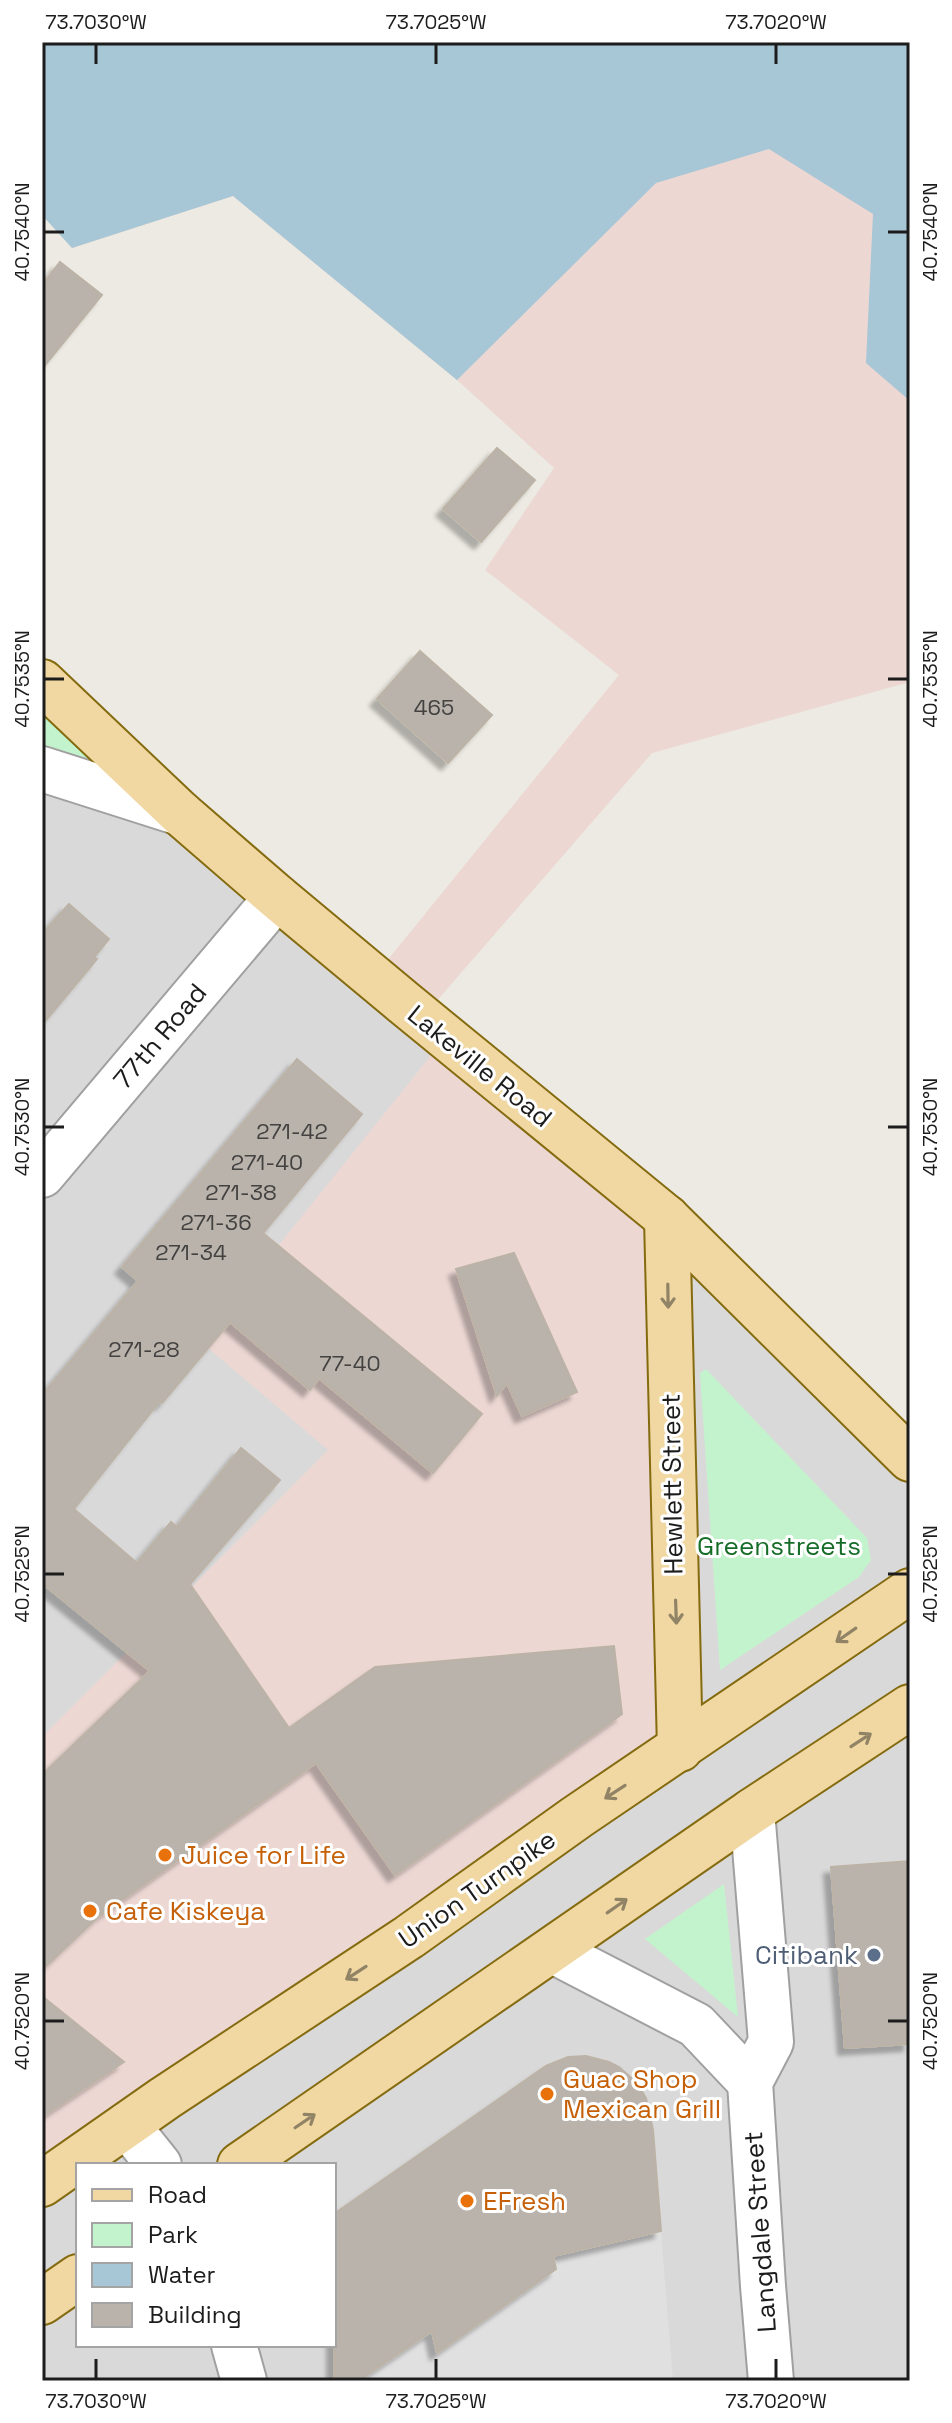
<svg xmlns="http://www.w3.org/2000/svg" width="952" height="2423" font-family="'Space Grotesk',sans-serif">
<defs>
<filter id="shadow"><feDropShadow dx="-7" dy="7" stdDeviation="2" flood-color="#0004"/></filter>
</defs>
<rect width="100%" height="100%" fill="#eceae2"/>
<path fill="#dad9d9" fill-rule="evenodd" d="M42 682 910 1459V2381H42ZM78 2165H334V2345H78Z"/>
<g fill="#ecd7d3">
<path d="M42 42H910V682L652 753 422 1018 373 978 619 675 485 570 554 468 457 380 233 196 72 248 42 215Z"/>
<path d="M441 1043 667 1218 680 1749 42 2184V1737L328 1450 201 1342Z"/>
</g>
<g fill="#c3f3cc">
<path d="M42 682 180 813 42 768Z"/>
<path d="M706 1369 867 1538 871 1560 859 1577 720 1670 700 1373Z"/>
<path d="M724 1884 738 2017 645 1939Z"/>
</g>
<path fill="#e0e0e0" d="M661 2231 673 2381H359L432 2331 438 2353 556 2269 552 2248 624 2239Z"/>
<path fill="#a7c6d6" d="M42 42H910V401L866 363 873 214 769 149 656 183 457 380 233 196 72 248 42 215Z"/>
<g fill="#b9b3ac" stroke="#bcb3a6" stroke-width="2" filter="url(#shadow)">
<path d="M60 262 102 295 42 369V285Z"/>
<path d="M497 448 535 480 481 542 443 509Z"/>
<path d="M420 651 492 715 448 763 377 699Z"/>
<path d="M69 904 109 939 94 957 97 959 42 1025V934Z"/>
<path d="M297 1059 362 1114 263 1233 482 1414 433 1473 319 1378 310 1390 230 1322 162 1403 160 1401 74 1509 137 1563 171 1522 177 1527 241 1448 280 1480 190 1584 289 1728 375 1667 614 1646 622 1714 395 1875 316 1763 99 1916 42 1970V1775L150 1671 42 1583V1395L138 1281 122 1267Z"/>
<path d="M514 1253 577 1392 522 1416 507 1383 497 1396 456 1269Z"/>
<path d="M910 1861V2044L845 2048 831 1867Z"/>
<path d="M42 1996 124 2062 42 2117Z"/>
<path d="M586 2056 609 2062 619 2067 637 2083 646 2098 653 2130 661 2231 553 2256 556 2269 437 2353 432 2331 358 2381H334V2214L546 2066 568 2057Z"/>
</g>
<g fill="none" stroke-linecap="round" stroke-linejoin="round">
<defs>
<g id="minor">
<path d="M42 769 180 813"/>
<path d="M42 1175 277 897"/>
<path d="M752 1811 771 2042 750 2082 763 2286 771 2381"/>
<path d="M553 1951 696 2025 750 2082"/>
<path d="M127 2125 159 2165"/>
<path d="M234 2345 244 2381"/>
</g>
<g id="major">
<path d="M42 682 180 813 277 897 403 1002 667 1218 910 1459"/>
<path d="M667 1218 680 1749"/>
<path d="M240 2165 752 1811 910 1707"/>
<path d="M42 2184 165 2098 409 1937 577 1817 910 1591"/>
<path d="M42 2302 78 2277"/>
</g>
</defs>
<use href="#minor" stroke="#a0a0a0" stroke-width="48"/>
<use href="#major" stroke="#856b0f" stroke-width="48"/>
<use href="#minor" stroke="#fff" stroke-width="44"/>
<use href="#major" stroke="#f1d8a2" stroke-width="44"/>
</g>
<defs><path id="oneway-shaft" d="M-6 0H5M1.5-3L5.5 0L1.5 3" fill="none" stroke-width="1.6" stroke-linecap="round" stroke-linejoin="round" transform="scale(2)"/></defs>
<g stroke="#918366">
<use href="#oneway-shaft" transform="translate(668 1296) rotate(89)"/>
<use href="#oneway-shaft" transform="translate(676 1612) rotate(88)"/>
<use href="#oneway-shaft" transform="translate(846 1635) rotate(145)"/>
<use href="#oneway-shaft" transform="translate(861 1740) rotate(-33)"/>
<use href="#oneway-shaft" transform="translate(615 1792) rotate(147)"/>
<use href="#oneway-shaft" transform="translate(617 1906) rotate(-35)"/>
<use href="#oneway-shaft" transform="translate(356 1973) rotate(147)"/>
<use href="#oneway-shaft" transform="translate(305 2121) rotate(-34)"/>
</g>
<path fill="none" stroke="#1c1c1c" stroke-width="3" d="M96 44V64M436 44V64M776 44V64M44 232H64M888 232H908M44 679H64M888 679H908M44 1127H64M888 1127H908M44 1574H64M888 1574H908M44 2021H64M888 2021H908M96 2359V2379M436 2359V2379M776 2359V2379"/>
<g fill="#e8710a" stroke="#fff" stroke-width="3">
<circle cx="165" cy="1855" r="8"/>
<circle cx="90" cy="1911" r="8"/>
<circle cx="547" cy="2094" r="8"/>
<circle cx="467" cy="2201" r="8"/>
</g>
<circle fill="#5c6f8a" stroke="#fff" stroke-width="3" cx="874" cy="1955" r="8"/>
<g text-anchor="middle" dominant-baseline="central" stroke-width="6" stroke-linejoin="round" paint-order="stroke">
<g font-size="22" fill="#434240">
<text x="434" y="707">465</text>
<text x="292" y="1131">271-42</text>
<text x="267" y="1162">271-40</text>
<text x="241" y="1192">271-38</text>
<text x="216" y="1222">271-36</text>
<text x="191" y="1252">271-34</text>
<text x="144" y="1349">271-28</text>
<text x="350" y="1363">77-40</text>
</g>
<g font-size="26" fill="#1c1c1c" stroke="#fff">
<text transform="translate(160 1036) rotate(-50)">77th Road</text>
<text transform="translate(480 1066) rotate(39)">Lakeville Road</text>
<text transform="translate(672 1484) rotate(-91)">Hewlett Street</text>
<text transform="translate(477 1889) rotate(-35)">Union Turnpike</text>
<text transform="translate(760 2232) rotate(-94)">Langdale Street</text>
</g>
<g font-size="26" fill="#166d28" stroke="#fff">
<text x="779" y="1546">Greenstreets</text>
</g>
<g font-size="26" fill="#c56008" stroke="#fff" text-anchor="start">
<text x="181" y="1855">Juice for Life</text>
<text x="106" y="1911">Cafe Kiskeya</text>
<text x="563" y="2079">Guac Shop<tspan x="563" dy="30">Mexican Grill</tspan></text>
<text x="483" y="2201">EFresh</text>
</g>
<g font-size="26" fill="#4e5e75" stroke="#fff" text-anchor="end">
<text x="858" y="1955">Citibank</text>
</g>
</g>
<rect width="952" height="2423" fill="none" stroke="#ffffff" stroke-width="88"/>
<rect x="76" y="2163" width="260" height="184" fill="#ffffff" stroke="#a4a4a4" stroke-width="2"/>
<rect x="92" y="2189" width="40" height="12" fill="#f1d8a2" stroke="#a4a4a4" stroke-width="2"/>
<text x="148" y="2203" font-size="24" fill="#1c1c1c">Road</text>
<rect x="92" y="2223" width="40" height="24" fill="#c3f3cc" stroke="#a4a4a4" stroke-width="2"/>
<text x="148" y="2243" font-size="24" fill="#1c1c1c">Park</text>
<rect x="92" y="2263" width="40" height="24" fill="#a7c6d6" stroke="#a4a4a4" stroke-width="2"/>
<text x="148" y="2283" font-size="24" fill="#1c1c1c">Water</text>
<rect x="92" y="2303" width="40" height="24" fill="#b9b3ac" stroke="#a4a4a4" stroke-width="2"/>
<text x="148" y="2323" font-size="24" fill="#1c1c1c">Building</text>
<rect x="44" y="44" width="864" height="2335" fill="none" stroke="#1c1c1c" stroke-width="3"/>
<g font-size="20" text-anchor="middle" fill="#1c1c1c">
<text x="96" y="29">73.7030°W</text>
<text x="436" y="29">73.7025°W</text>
<text x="776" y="29">73.7020°W</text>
<text transform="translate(22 232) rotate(-90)" y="7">40.7540°N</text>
<text transform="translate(930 232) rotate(-90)" y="7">40.7540°N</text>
<text transform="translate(22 679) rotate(-90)" y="7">40.7535°N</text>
<text transform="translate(930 679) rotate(-90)" y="7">40.7535°N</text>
<text transform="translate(22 1127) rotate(-90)" y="7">40.7530°N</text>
<text transform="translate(930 1127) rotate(-90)" y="7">40.7530°N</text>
<text transform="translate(22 1574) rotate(-90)" y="7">40.7525°N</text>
<text transform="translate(930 1574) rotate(-90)" y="7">40.7525°N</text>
<text transform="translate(22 2021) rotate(-90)" y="7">40.7520°N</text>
<text transform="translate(930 2021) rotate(-90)" y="7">40.7520°N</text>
<text x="96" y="2408">73.7030°W</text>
<text x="436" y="2408">73.7025°W</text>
<text x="776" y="2408">73.7020°W</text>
</g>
</svg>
